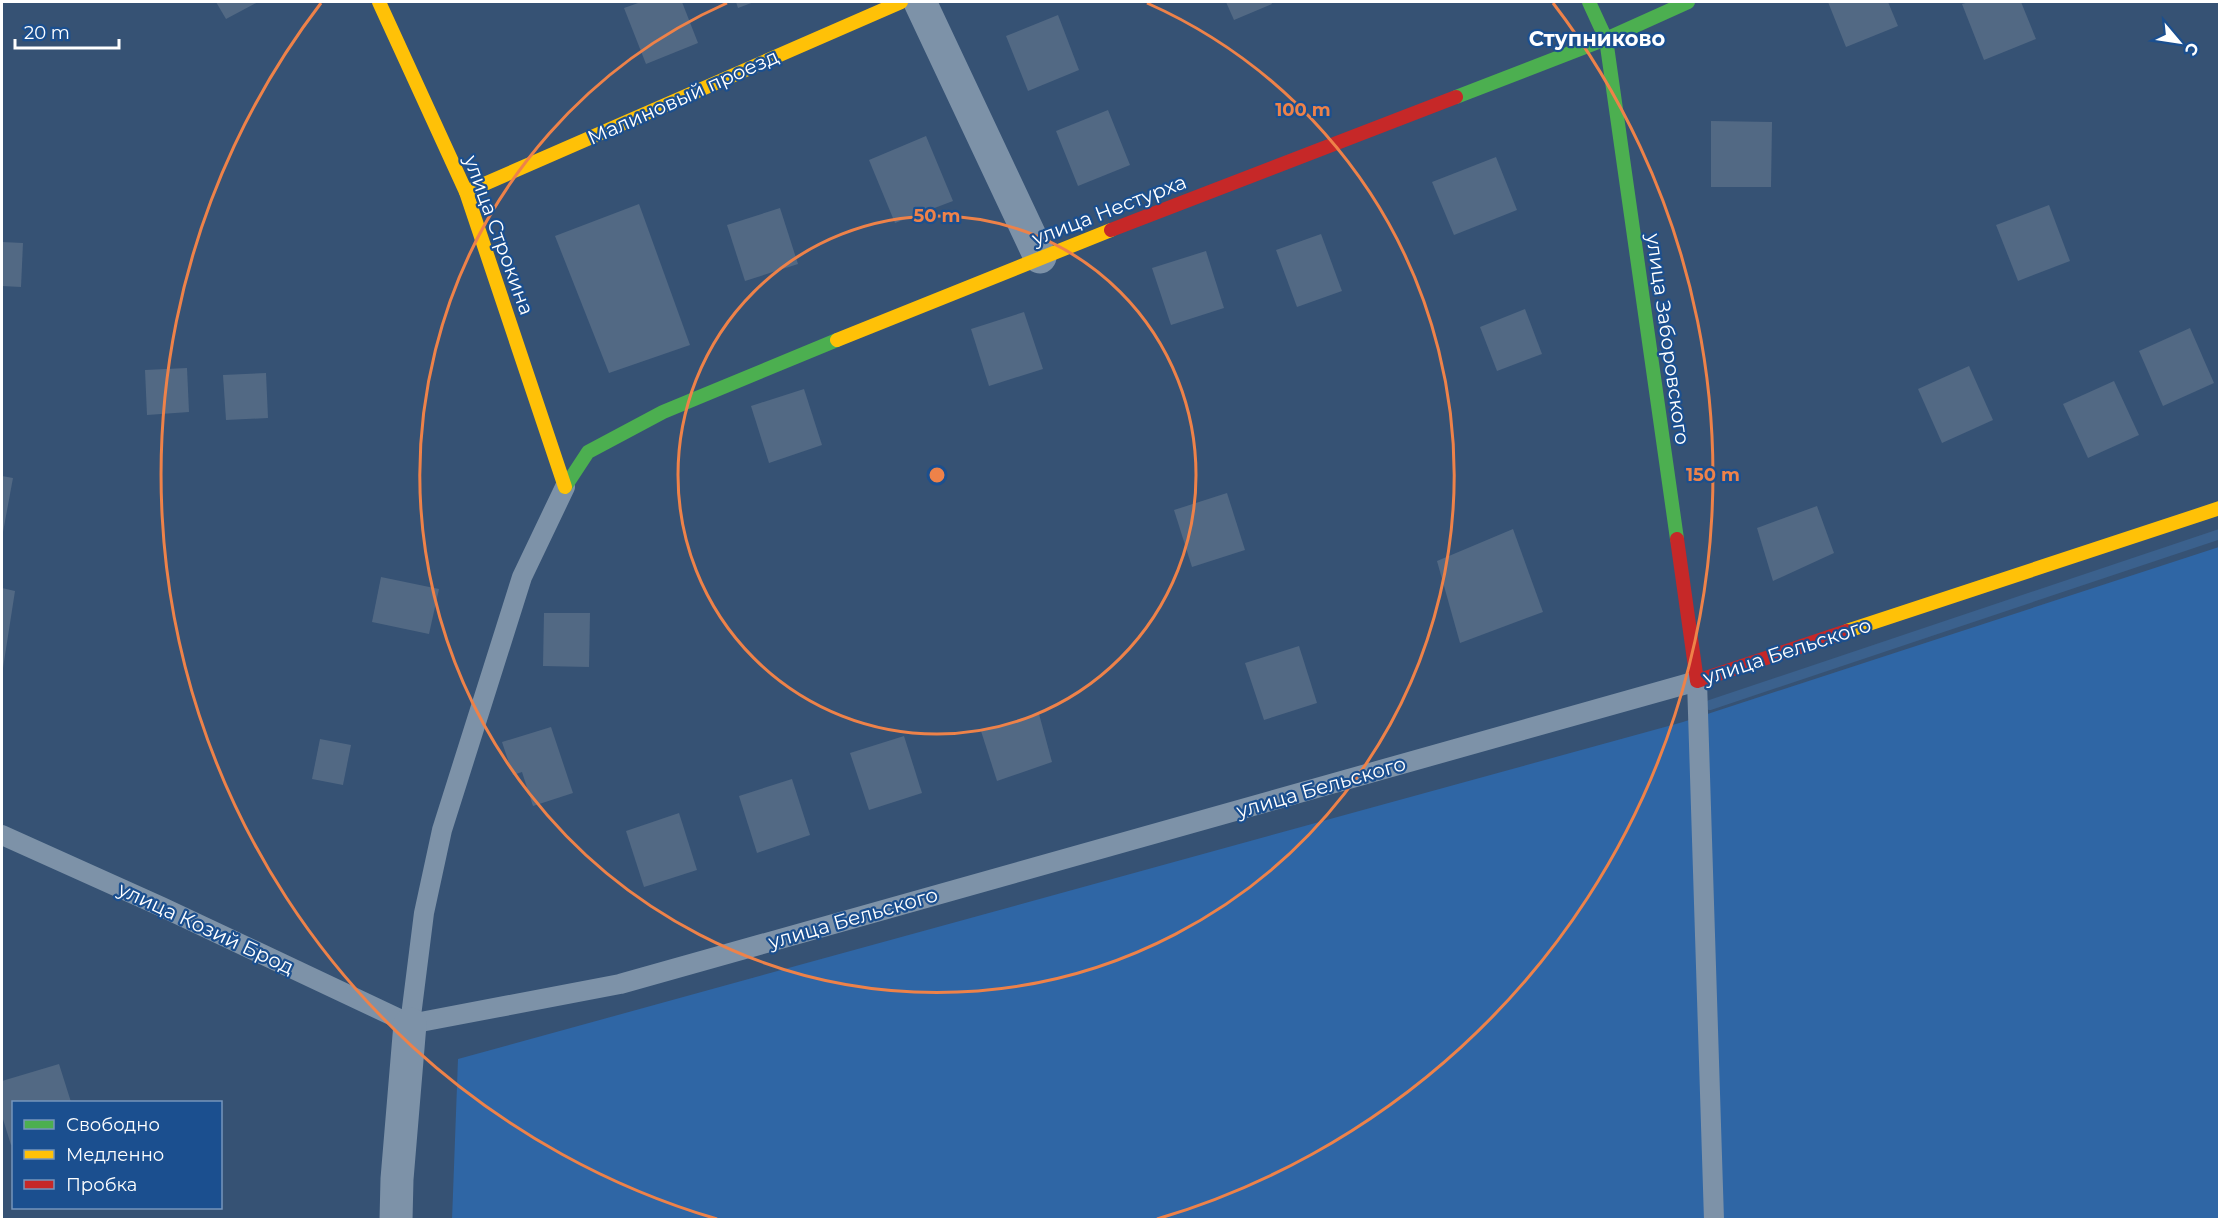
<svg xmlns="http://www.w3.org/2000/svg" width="2221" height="1221" font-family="Montserrat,sans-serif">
<rect width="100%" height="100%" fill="#365274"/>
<path fill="#2f66a5" d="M2219 547V1219L452 1220 458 1059 1683 722Z"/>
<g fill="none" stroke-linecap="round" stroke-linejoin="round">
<path stroke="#3b618d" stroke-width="10" d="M1710 705 2220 534"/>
</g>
<g fill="#526984">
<path d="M216 2H258L226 19Z"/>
<path d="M641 2H682L698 43 646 64 624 8Z"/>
<path d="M736 2H754L738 8Z"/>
<path d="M1226 2H1271L1272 4 1234 20Z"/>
<path d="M1828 2H1888L1898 26 1846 47Z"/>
<path d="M1969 2H2021L2036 39 1984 60 1962 4Z"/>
<path d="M1058 15 1079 70 1028 91 1006 36Z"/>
<path d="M1108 110 1130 165 1078 186 1056 131Z"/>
<path d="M1711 121 1772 122 1771 187H1711Z"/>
<path d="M926 136 953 201 895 223 869 160Z"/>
<path d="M1496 157 1517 210 1454 235 1432 182Z"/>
<path d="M639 204 690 345 609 373 555 236Z"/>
<path d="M2049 205 2070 261 2018 281 1996 225Z"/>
<path d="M780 208 798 264 745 281 727 225Z"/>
<path d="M1321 234 1342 291 1297 307 1276 250Z"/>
<path d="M2 242 23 243 21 287 2 286Z"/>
<path d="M1206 251 1224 308 1171 325 1152 268Z"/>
<path d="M1525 309 1542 354 1497 371 1480 327Z"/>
<path d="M1024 312 1043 369 989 386 971 329Z"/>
<path d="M2190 328 2214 383 2163 406 2139 351Z"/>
<path d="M1969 366 1993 420 1942 443 1918 389Z"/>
<path d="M187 368 189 412 147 415 145 370Z"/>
<path d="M266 373 268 418 226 420 223 375Z"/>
<path d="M2114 381 2139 435 2088 458 2063 404Z"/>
<path d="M804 389 822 445 769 463 751 406Z"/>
<path d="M2 476 13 478 3 532H2Z"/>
<path d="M1227 493 1245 550 1192 567 1174 510Z"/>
<path d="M1817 506 1834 553 1773 581 1757 528Z"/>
<path d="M1513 529 1543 612 1460 643 1437 561Z"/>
<path d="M381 577 439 589 429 634 372 622Z"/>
<path d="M2 588 15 591 3 668 2 667Z"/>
<path d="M544 613H590L589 667 543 666Z"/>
<path d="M1299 646 1317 703 1264 720 1245 663Z"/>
<path d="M1039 714 1052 762 997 781 981 731Z"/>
<path d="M551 727 573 793 533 806 522 772 513 775 502 742Z"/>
<path d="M904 736 922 793 869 810 850 753Z"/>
<path d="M320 739 351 745 343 785 312 779Z"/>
<path d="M792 779 810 835 757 853 739 796Z"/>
<path d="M679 813 697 870 644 887 626 831Z"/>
<path d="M59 1064 71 1102H14V1144L11 1145 2 1116V1081Z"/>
</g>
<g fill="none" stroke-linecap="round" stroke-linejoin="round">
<g stroke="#7d92a8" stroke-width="20">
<path d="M2 835 162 907 410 1024"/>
<path d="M410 1024 620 984 1697 681 1714 1220"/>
<path d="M410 1024 424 913 442 830 522 577 565 487"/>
</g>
<g stroke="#7d92a8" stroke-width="33">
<path d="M920 2 1040 257"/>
<path d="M396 1220 397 1179 410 1024"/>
</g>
<g stroke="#4caf50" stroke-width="14">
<path d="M1589 2 1606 39 1677 539"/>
<path d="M1456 97 1606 39 1688 2"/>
<path d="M565 487 588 452 663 412 837 340"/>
</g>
<g stroke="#ffc107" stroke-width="14">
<path d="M379 2 466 192 565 487"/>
<path d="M466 192 901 2"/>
<path d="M837 340 1111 230"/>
<path d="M1847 631 2220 508"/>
</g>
<g stroke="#c62828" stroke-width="14">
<path d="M1111 230 1456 97"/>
<path d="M1677 539 1697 681 1847 631"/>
</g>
</g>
<g fill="none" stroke="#ee8249" stroke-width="3">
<circle cx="937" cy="475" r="259"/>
<path d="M1147 3A517 517 0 1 1 727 3"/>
<path d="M717 1219A776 776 0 0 1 321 3M1553 3A776 776 0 0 1 1157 1219"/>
</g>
<g text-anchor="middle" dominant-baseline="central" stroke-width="4.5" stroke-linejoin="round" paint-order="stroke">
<g font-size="20" fill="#fff" stroke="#1b4f8f">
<text transform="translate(683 97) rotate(-24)">Малиновый проезд</text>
<text transform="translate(1109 210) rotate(-21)">улица Нестурха</text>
<text transform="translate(499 235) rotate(70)">улица Строкина</text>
<text transform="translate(1668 339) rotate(82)">улица Заборовского</text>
<text transform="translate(1787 651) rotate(-18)">улица Бельского</text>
<text transform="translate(1321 787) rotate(-16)">улица Бельского</text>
<text transform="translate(853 918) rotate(-16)">улица Бельского</text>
<text transform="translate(206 928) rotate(25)">улица Козий Брод</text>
</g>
<g font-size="21" font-weight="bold" fill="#fff" stroke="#1b4f8f">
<text x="1597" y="38">Ступниково</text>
</g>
</g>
<circle cx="937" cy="475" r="9" fill="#ee8249" stroke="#1b4f8f" stroke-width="3"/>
<g font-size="18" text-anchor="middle" font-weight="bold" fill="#ee8249" stroke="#1b4f8f" stroke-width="4.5" stroke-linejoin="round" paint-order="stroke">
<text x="1303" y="116">100 m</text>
<text x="937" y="222">50 m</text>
<text x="1713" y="481">150 m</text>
</g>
<rect width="2221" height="1221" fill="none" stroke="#ffffff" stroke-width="6"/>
<rect x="12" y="1101" width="210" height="108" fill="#1b4f8f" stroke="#7695bc" stroke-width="1.5"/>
<rect x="24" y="1120" width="30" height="9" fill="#4caf50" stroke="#7695bc" stroke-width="1.5"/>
<text x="66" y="1131" font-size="18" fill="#ffffff">Свободно</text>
<rect x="24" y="1150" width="30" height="9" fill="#ffc107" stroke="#7695bc" stroke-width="1.5"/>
<text x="66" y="1161" font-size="18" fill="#ffffff">Медленно</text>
<rect x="24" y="1180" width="30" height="9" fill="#c62828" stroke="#7695bc" stroke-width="1.5"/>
<text x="66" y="1191" font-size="18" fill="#ffffff">Пробка</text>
<g transform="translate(2179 42) rotate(119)" stroke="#1b4f8f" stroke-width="4.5" paint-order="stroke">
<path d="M0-4.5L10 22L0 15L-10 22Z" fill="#ffffff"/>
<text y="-9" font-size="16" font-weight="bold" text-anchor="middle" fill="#ffffff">С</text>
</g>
<path d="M15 39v9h104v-9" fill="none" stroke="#ffffff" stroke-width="3"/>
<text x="24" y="39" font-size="18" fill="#ffffff" stroke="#1b4f8f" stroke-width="4.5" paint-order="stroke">20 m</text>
</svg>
